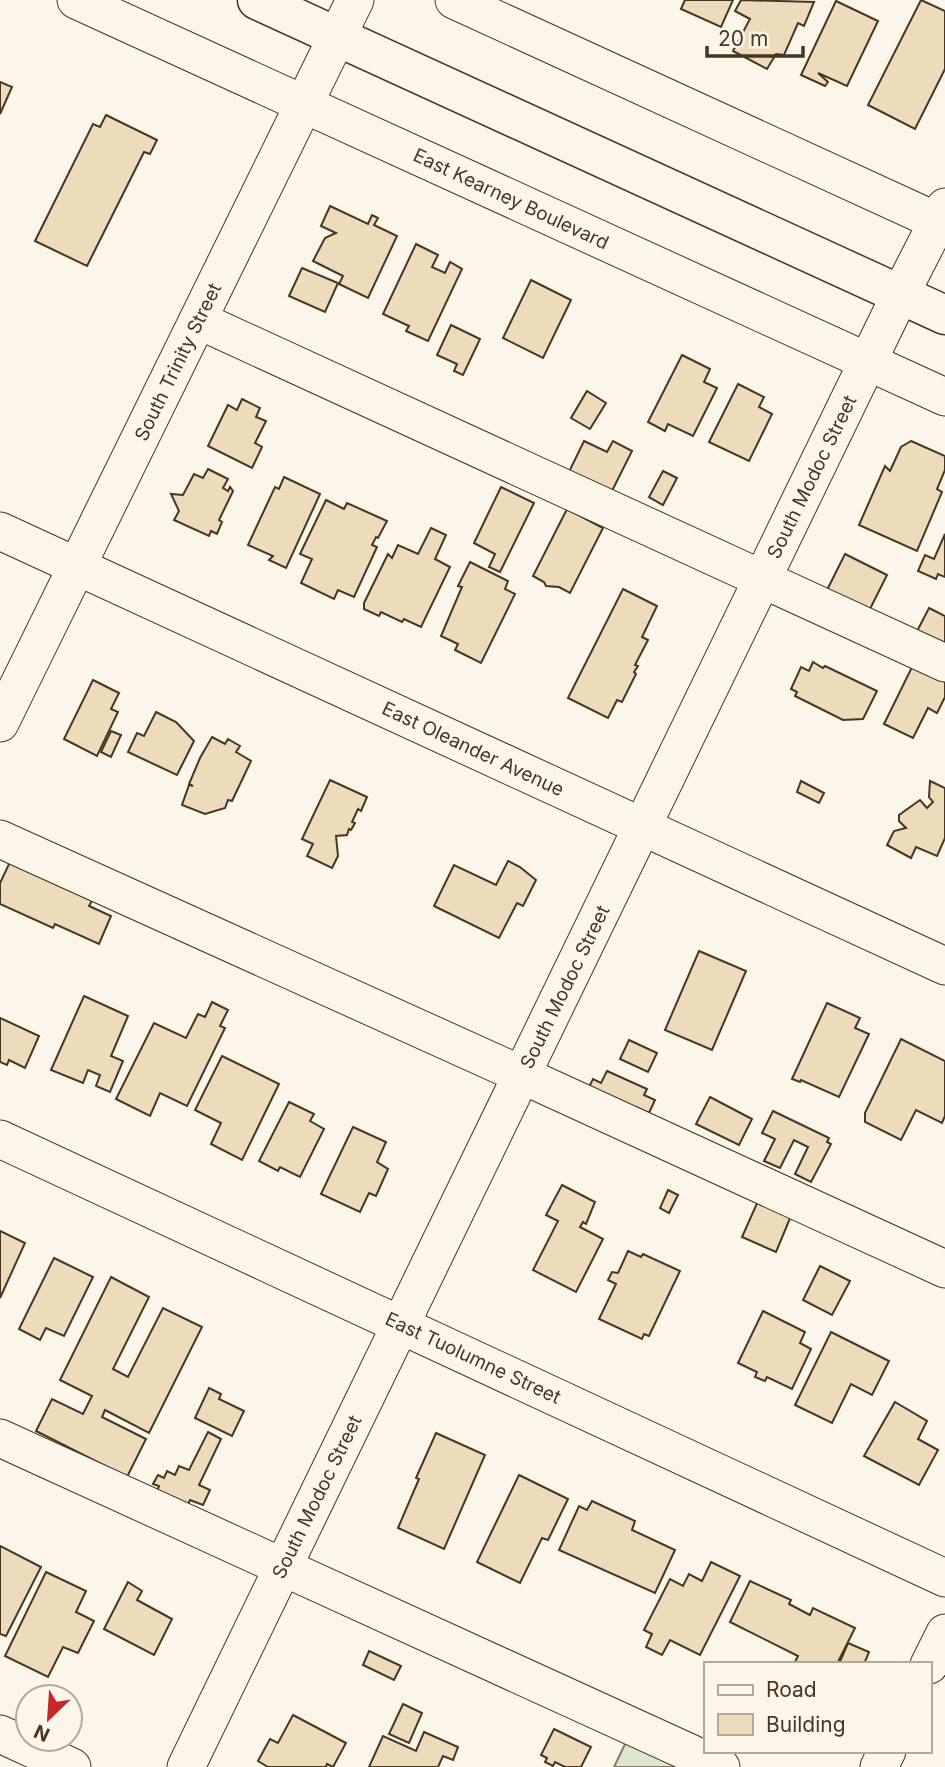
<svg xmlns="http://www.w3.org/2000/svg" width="945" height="1767" font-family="Inter,sans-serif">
<rect width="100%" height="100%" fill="#fbf6e9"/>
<path fill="#dce7d0" stroke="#887966" stroke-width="2" d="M626 1742 680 1767H614Z"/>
<g fill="#ecdcbc" stroke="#4a3520" stroke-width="2">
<path d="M685 0H733L721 27 681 9Z"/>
<path d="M741 0 814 2 804 26 798 23 784 55 776 54 767 69 733 51 750 19 735 11Z"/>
<path d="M921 0 945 11V69L915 129 868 105Z"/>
<path d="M836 1 878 21 847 86 818 73 828 82 825 86 801 75Z"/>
<path d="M0 82 12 87 0 114Z"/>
<path d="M106 115 157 140 150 154 144 152 87 266 35 241 93 124 100 127Z"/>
<path d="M330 206 368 224 372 215 378 218 374 225 397 236 368 298 339 284 343 276 313 261 325 238 336 233 321 226Z"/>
<path d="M416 244 438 255 432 267 445 273 450 262 462 269 428 341 406 331 409 326 383 314Z"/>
<path d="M302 268 338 283 325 312 289 296Z"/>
<path d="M531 280 571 300 543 358 503 338Z"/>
<path d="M451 325 480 339 463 375 454 371 457 364 437 355Z"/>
<path d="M682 355 710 369 704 382 717 388 693 436 668 424 665 431 648 422Z"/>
<path d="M738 384 764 397 759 407 772 414 749 461 709 442Z"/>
<path d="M587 391 606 403 590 429 571 418Z"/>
<path d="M242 399 260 408 256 417 266 421 255 443 262 447 252 468 208 446 228 405 237 410Z"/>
<path d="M584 441 607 452 613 441 632 451 608 499 566 478Z"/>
<path d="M911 441 945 456V470L937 489 942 492 917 551 859 525 885 466 890 471 901 447Z"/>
<path d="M208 469 228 479 223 488 228 491 230 487 233 491 219 520 222 522 217 534 211 531 209 536 174 520 179 511 171 494 183 495 194 474 203 478Z"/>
<path d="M663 471 677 478 663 505 649 497Z"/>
<path d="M284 477 320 494 286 568 269 560 273 556 248 545 275 487 279 489Z"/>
<path d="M501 487 534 503 500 572 489 567 495 554 474 543Z"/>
<path d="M326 500 344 509 347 503 387 521 378 538 376 537 372 545 377 547 354 597 338 590 334 599 301 583 312 559 300 554Z"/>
<path d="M567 509 603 528 570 593 559 587 546 586 544 582 533 576Z"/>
<path d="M431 528 446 535 435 559 450 567 421 627 404 619 402 622 381 612 379 616 364 609V603L388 554 392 558 398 545 418 554Z"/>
<path d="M945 534V577L938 574 936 579 918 571 925 555 934 559Z"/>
<path d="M845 554 887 575 866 617 824 596Z"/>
<path d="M470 562 508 581 505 589 515 594 481 663 455 650 458 644 441 636 462 587 458 586Z"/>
<path d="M623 589 657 606 642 637 648 640 635 665 638 666 634 672 636 674 622 702 617 700 608 718 568 698Z"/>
<path d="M929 608 945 616V652L914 637Z"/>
<path d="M813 662 823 668 825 666 877 691 863 719 843 720 795 696 797 692 791 689 801 667 809 671Z"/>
<path d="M914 663 945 679V697L937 713 928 708 913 738 884 724Z"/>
<path d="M93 680 119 693 111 709 118 712 97 756 64 739Z"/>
<path d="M156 712 176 722 194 741 177 775 128 752 137 733 144 736Z"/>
<path d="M111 731 121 735 111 757 101 752Z"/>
<path d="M212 737 225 744 228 739 240 746 236 752 251 761 232 801 228 800 225 808 205 814 182 805 189 785 193 786 189 784 200 758Z"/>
<path d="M330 780 367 797 361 811 358 809 352 822 355 823 351 830 349 829 347 835 336 836 338 856 332 868 307 856 313 844 302 839Z"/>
<path d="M801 781 824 793 819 803 797 792Z"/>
<path d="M930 781 945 788V838L937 856 916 847 911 858 887 845 894 831 906 828 899 821V815L920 800 927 808 933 802 929 797Z"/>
<path d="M508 861 520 867 536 880 523 906 517 903 499 938 434 906 454 865 496 885Z"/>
<path d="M10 862 93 899 89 906 111 916 99 944 55 924 53 928 0 904V883Z"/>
<path d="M699 951 746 971 712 1050 665 1030Z"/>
<path d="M84 996 128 1016 111 1056 123 1061 110 1092 96 1086 100 1075 88 1070 83 1083 51 1070Z"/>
<path d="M212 1002 228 1010 220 1026 225 1028 187 1106 160 1093 150 1116 116 1099 154 1023 186 1038 198 1014 205 1017Z"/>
<path d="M827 1003 860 1018 855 1028 869 1034 839 1097 801 1080 800 1082 792 1079Z"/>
<path d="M0 1018 39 1036 25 1068 9 1060 7 1065 0 1062Z"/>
<path d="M901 1039 945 1061V1116L942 1123 916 1110 901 1140 865 1122V1113Z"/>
<path d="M629 1040 657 1053 648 1072 620 1059Z"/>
<path d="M222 1056 279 1084 242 1160 211 1144 221 1123 195 1110Z"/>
<path d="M607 1071 647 1089 644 1095 655 1100 649 1113 636 1107 634 1112 588 1089 593 1079 601 1083Z"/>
<path d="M710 1097 752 1119 739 1145 696 1124Z"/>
<path d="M289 1102 314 1114 310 1121 324 1129 300 1177 280 1167 278 1171 259 1161Z"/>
<path d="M773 1111 829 1138 827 1142 831 1144 811 1182 795 1174 808 1147 794 1140 780 1168 764 1161 775 1139 762 1133Z"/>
<path d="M353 1127 386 1142 377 1162 388 1169 376 1196 369 1193 360 1212 321 1194Z"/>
<path d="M562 1185 595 1202 586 1224 583 1222 580 1227 603 1239 576 1292 533 1270 558 1221 546 1215Z"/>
<path d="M668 1190 678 1195 669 1213 660 1208Z"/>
<path d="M758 1201 791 1216 776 1252 742 1237Z"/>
<path d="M0 1231 25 1243 0 1298Z"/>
<path d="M628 1251 641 1257 643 1254 680 1271 649 1336 644 1334 642 1339 599 1319 616 1284 608 1280 612 1272 618 1273Z"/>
<path d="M54 1258 93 1277 64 1336 46 1328 40 1340 19 1329Z"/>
<path d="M820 1266 850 1281 832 1315 803 1300Z"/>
<path d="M111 1277 149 1297 113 1369 128 1377 163 1308 202 1327 149 1433 105 1410 102 1417 146 1439 127 1477 36 1431 52 1399 83 1414 92 1396 60 1380Z"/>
<path d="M763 1311 805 1332 800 1343 811 1349 792 1389 767 1377 765 1381 755 1377 757 1372 738 1363Z"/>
<path d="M831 1332 889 1361 872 1395 851 1384 832 1423 795 1405Z"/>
<path d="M209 1388 221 1394 219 1399 244 1411 232 1436 195 1418Z"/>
<path d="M895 1402 927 1421 918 1439 938 1450 919 1485 864 1456Z"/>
<path d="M208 1432 221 1439 199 1485 210 1490 203 1505 190 1500 186 1508 156 1494 159 1486 153 1484 158 1475 164 1478 167 1471 175 1475 179 1466 189 1470Z"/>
<path d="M436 1433 485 1455 444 1549 398 1528 419 1479 416 1478Z"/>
<path d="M519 1475 568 1499 548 1540 542 1538 520 1583 477 1562Z"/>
<path d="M592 1501 635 1521 632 1530 675 1550 655 1593 559 1550 579 1506 587 1510Z"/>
<path d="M0 1546 41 1567 6 1636 0 1634Z"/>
<path d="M711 1562 740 1576 700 1655 670 1640 662 1655 646 1647 652 1634 644 1630 670 1579 683 1586 689 1574 702 1581Z"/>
<path d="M46 1572 86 1591 76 1612 94 1621 78 1653 63 1647 48 1677 5 1656Z"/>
<path d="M750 1581 791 1600 789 1604 810 1615 813 1608 855 1628 837 1664H794L798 1656 730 1622Z"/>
<path d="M128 1582 142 1591 137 1600 172 1619 154 1655 104 1629Z"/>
<path d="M848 1643 869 1652 864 1664H839Z"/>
<path d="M369 1651 401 1666 394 1680 363 1665Z"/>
<path d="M403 1704 422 1713 409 1743 389 1734Z"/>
<path d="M293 1715 346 1743 333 1767 327 1764 326 1767H268L258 1761 270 1739 278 1743Z"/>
<path d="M554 1729 591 1747 581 1767H565L555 1762 553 1766 545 1762 547 1758 541 1755Z"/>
<path d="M424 1732 458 1747 453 1760 443 1756 438 1767H369L383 1736 416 1751Z"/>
</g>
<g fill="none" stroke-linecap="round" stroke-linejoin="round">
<defs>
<g id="minor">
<path d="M76 0 945 397"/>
<path d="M454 0 945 225"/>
<path d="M198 320 945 663"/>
<path d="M0 531 945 966"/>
<path d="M0 723 355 0"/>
<path d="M0 839 522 1075 945 1269"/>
<path d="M0 1139 945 1578"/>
<path d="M0 1438 721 1767"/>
<path d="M929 1665 945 1633"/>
<path d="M0 1734 72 1767"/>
<path d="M186 1767 900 295 945 207"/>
<path d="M879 1767 887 1751"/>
</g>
<path id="major" d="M257 0 945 315"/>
</defs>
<use href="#minor" stroke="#4a3520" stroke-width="39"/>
<use href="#major" stroke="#4a3520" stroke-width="41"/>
<use href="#minor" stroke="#fbf6e9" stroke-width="37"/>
<use href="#major" stroke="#fbf6e9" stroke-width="38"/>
</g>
<g text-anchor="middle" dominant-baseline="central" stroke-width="5" stroke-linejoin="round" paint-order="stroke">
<g font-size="19" fill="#4a3520" stroke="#fbf6e9">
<text transform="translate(511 199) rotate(25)">East Kearney Boulevard</text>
<text transform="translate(178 362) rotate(-64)">South Trinity Street</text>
<text transform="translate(812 477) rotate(-64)">South Modoc Street</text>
<text transform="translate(473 749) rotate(25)">East Oleander Avenue</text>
<text transform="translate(565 987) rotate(-64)">South Modoc Street</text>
<text transform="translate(473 1358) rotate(25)">East Tuolumne Street</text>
<text transform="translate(317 1497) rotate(-64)">South Modoc Street</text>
</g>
</g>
<rect x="704" y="1662" width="228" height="91" fill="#fbf6e9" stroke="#b4a999" stroke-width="2"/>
<rect x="718" y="1685" width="35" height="10" fill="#fbf6e9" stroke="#b4a999" stroke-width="2"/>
<text x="766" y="1697" font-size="21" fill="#4a3520">Road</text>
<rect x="718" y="1714" width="35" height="21" fill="#ecdcbc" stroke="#b4a999" stroke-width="2"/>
<text x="766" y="1732" font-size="21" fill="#4a3520">Building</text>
<g transform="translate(49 1718) rotate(205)"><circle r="33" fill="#fbf6e9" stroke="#b4a999" stroke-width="2"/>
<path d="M0-5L12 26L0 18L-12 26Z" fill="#c62828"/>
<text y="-10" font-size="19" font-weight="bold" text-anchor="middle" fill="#4a3520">N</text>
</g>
<path d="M707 46v10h96v-10" fill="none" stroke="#4a3520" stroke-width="3.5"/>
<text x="718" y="46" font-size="21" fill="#4a3520" stroke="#fbf6e9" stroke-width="5" paint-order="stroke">20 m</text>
</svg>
